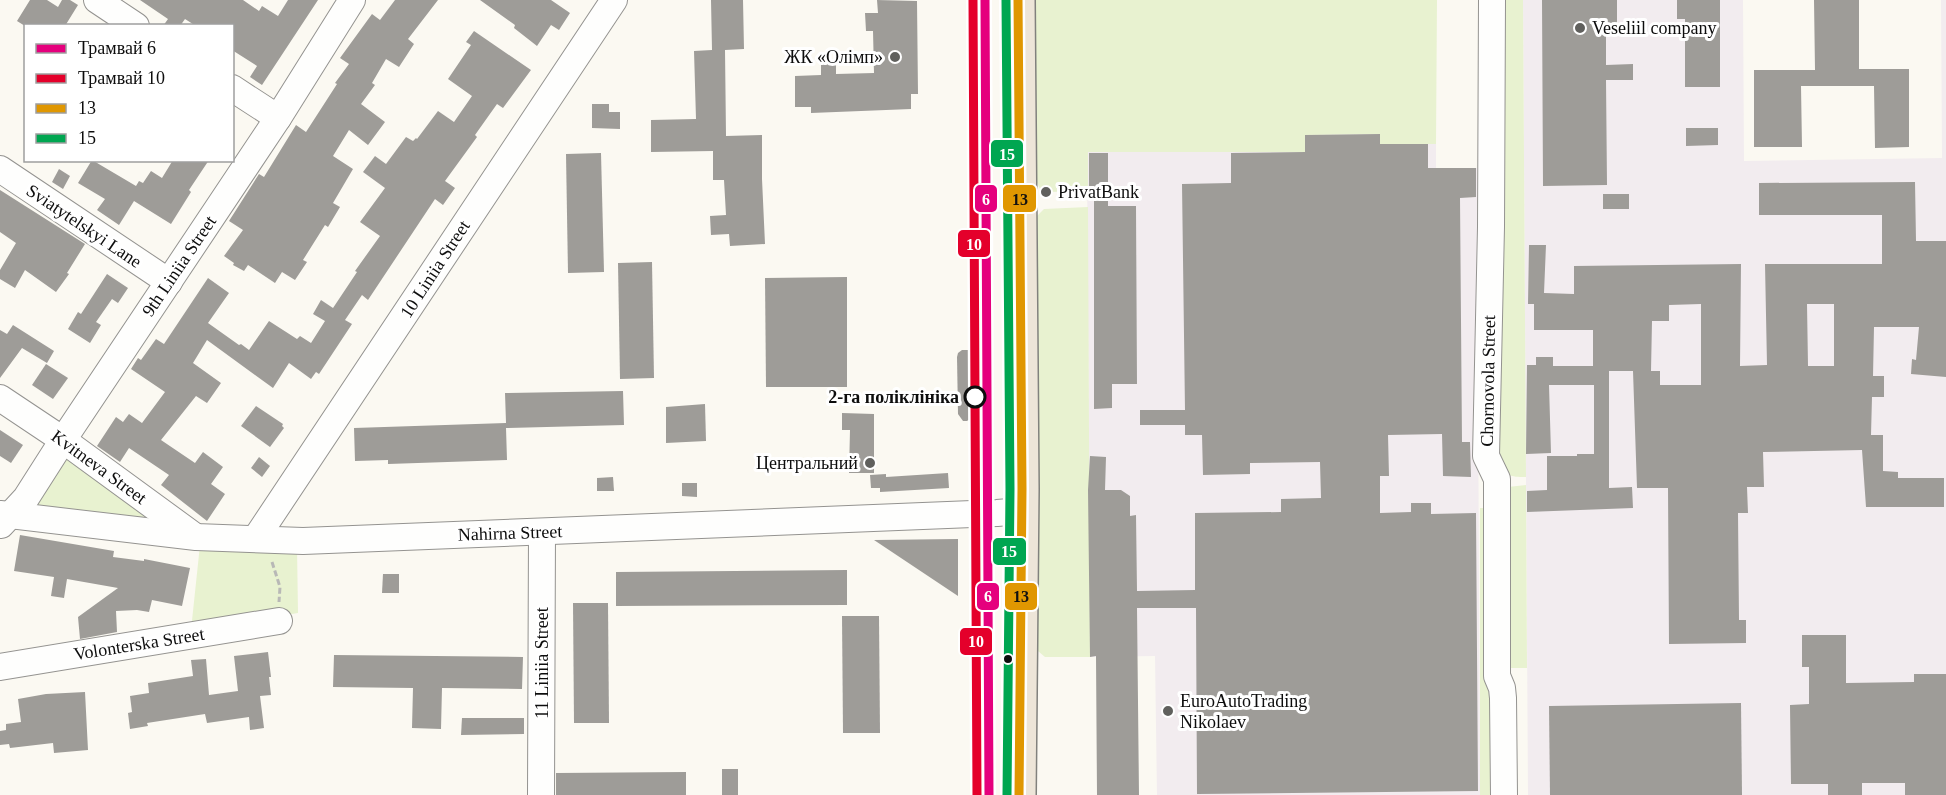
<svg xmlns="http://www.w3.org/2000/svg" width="1946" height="795" font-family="Georgia,serif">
<rect width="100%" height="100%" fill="#fbf9f2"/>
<g fill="#f2ecef">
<path d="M1523 0H1743L1744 161 1942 158 1941 0H1946V795H1528Z"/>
<path d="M1380 134 1381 144H1436V168H1477L1480 795H1157L1155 656 1090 657 1087 152H1304L1305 135Z"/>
</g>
<g fill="#e8f2d0">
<path d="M1036 0H1437L1436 144H1380V134L1305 135V152H1088V191L1047 192 1040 189 1036 181Z"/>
<path d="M1505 0H1523L1526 477C1509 477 1507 476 1497 463Z"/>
<path d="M1088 207 1090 657H1045L1038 651 1037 646 1035 218 1044 209Z"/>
<path d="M61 453 165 520 33 510Z"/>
<path d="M1526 485 1527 668H1508V487Z"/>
<path d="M1480 508H1485L1496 795H1480Z"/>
<path d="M200 545 297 547 298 613 191 630Z"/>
</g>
<g fill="#9e9c98" fill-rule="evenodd">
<path d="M30 0H47L58 7 62 0H70L78 5 65 26H25L17 21Z"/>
<path d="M140 0H243L259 11 262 6 278 16 288 0H318L262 85 250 77 257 66 232 50V26H196L185 19 180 26H163L168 19Z"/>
<path d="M395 0H438L408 39 414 44 399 67 386 59 372 83 375 85 361 104 385 122 368 145 349 130 333 156 353 169 333 203 340 207 328 227 325 225 303 260 307 262 295 280 282 272 275 283 248 265 244 271 233 265 234 263 224 256 243 230 229 221 259 174 264 177 296 125 306 132 337 84 335 83 349 64 340 58 372 14 380 20Z"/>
<path d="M480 0H551L570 13 559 30 551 25 537 46 514 28 515 25Z"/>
<path d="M711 0H743L744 49 725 50 726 136 762 135V179L765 244 730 246 729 234 711 235 710 216 726 215 724 180H713V151L651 152V120L696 119 694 51 712 50Z"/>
<path d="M877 0 917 1 918 94H911V109L811 113V107H795V76L821 75V61H836V74L874 73 873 31H866L865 13H878Z"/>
<path d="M1542 0H1617V24H1606V65L1633 64V80H1606L1607 185 1543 186Z"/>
<path d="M1677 0H1720V87H1685V19H1677Z"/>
<path d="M1814 0H1859V69H1909V147L1875 148 1874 86H1801L1802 147H1754V70H1815Z"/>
<path d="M474 31 531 70 503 108 497 104 475 135 477 137 445 181 455 188 443 205 435 199 368 300 362 295 345 320 352 324 319 374 316 372 311 379 289 363 273 388 207 340 193 363 221 383 207 403 196 396 161 440 195 463 203 452 223 467 211 484 225 494 207 521 161 485 169 475 129 448 120 462 97 446 116 417 123 422 129 414 142 423 165 392 131 369 138 358 141 360 156 339 164 344 208 278 229 293 208 323 239 345 241 344 249 350 269 321 297 339 300 336 311 343 325 321 313 314 321 300 333 308 357 272 355 271 380 236 360 222 385 188 363 172 375 156 386 164 406 137 413 141 416 138 417 139 438 111 454 122 472 96 448 79 471 45 466 42Z"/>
<path d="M592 104H609V112H620V129L592 128Z"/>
<path d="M1686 128H1718V145L1686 146Z"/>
<path d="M1380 134V144H1428V168H1476V197L1460 198 1462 442H1470L1471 477 1443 476 1442 434 1388 435 1389 476H1380V513L1411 512V503H1431V514L1476 513 1478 791 1197 794 1196 608H1137L1139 795H1097L1096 656 1090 657 1088 490 1090 456 1106 457 1105 490H1121L1130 496V516L1136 515 1137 591 1195 590V513L1281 512V499L1321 498 1320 462 1250 463V474L1203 475 1202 435H1185V425H1140V410H1185L1182 184 1231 183V153L1305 152V135Z"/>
<path d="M601 153 604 272 568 273 566 154Z"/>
<path d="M1089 153H1108V206H1136L1137 384H1112V408L1094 409V186H1089Z"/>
<path d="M92 160 136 186 139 181 143 183 151 171 162 178 173 160H209L189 190 191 192 171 224 134 201 119 225 97 210 105 199 78 183Z"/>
<path d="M59 169 70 176 63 189 52 182Z"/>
<path d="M1915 182 1916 241H1946V377L1911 374 1912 359 1916 360 1919 327H1874L1873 376H1884V397H1872L1871 435H1883V471L1898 472V478H1944V507H1866L1862 450 1763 452 1764 487H1747L1748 513H1738L1739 620H1746V643L1669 644 1668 488H1637L1633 371H1609V488L1632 487 1633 508 1527 512V491L1547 490V456H1577V454H1594V385H1549L1551 453 1526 454 1527 365H1536V357H1553V366H1593V330H1534V304H1528L1529 245H1546L1544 293 1574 294V266L1741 264 1740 366 1767 365 1765 264H1882V215H1759V183ZM1701 304V385H1660V371H1651L1652 321H1669V305ZM1807 304H1834V366H1808Z"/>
<path d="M0 190 85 244 67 273 69 274 56 292 25 270 15 288 0 279V270L16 243 0 232Z"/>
<rect x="1603" y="194" width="26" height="15"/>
<path d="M652 262 654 378 620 379 618 263Z"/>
<path d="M107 274 128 288 118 303 112 299 96 322 101 325 90 343 68 329 78 312 81 314Z"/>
<path d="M847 277V387H766L765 278Z"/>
<path d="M13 325 54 351 47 363 22 348 0 378V330L7 334Z"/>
<path d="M962 350H969L971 357 972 414 971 418 967 421H963L958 414 957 357 958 353Z"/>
<path d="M46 364 68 378 53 399 32 385Z"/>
<path d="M623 391 624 425 506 428 507 460 388 464V460L355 461 354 428 506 423 505 393Z"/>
<path d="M705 404 706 441 666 443V407Z"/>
<path d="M256 406 283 424 282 426 284 428 270 447 241 426Z"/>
<path d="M842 413 874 414V473H849L850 430H842Z"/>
<path d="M0 430 23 445 11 463 0 456Z"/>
<path d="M259 457 270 466 262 477 251 468Z"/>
<path d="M948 473 949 488 880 492V488H871L870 475 886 474V477Z"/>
<path d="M613 477 614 491H597V478Z"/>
<path d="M682 483H697V497L682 496Z"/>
<path d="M20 535 114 551 113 557 144 561V559L190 568 182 606 152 600 149 612 137 610 116 611 117 632 80 639 78 617 118 588 67 579 64 598 51 596 54 577 14 571Z"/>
<path d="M958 539V596L874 540Z"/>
<path d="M847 570V605L616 606V572Z"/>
<path d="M383 574H399V593H382Z"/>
<path d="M573 603H608L609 723H574Z"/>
<path d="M842 616H879L880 733H843Z"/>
<path d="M1802 635H1846V683L1914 682V674H1946V795H1905V783H1862V795H1828V784H1791L1790 705 1809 704V667H1802Z"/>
<path d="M268 652 271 677H269L271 695 260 696 264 728 250 730 249 717 207 723 205 714 147 723 148 726 130 729 128 713 132 712 130 696 149 693 148 683 193 676 191 660 206 659 209 695 238 691 234 656Z"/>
<path d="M334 655 523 657 522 689 442 688 441 729 412 728 413 688 333 687Z"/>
<path d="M85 692 88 750 54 753 53 743 10 748 9 744 0 745V731L6 730V724L21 722 18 699 46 694Z"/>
<path d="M1741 703 1742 795H1550L1549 706Z"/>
<path d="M462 718H524V734L461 735Z"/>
<rect x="722" y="769" width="16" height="26"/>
<path d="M686 772V795H556V773Z"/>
</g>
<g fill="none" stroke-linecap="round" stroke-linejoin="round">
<defs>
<g id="minor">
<path d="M97 0 136 26"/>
<path d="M1492 0 1491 227 1486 456 1497 479V676L1502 688 1503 698 1504 795"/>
<path d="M232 88 278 118"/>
<path d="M0 169 169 282"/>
<path d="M0 398 63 440 193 535"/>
<path d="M0 514 196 537 303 541 997 513 1021 511"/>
<path d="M1 525 26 498 63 440 278 118 352 0"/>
<path d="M256 538 614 0"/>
<path d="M0 667 279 621"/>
<path d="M541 795 542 532"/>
</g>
<path id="major" d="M1018 0 1022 489 1019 795"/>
</defs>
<use href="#minor" stroke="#949390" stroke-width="28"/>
<use href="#major" stroke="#81817d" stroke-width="36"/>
<path stroke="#b8b8b6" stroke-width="3" stroke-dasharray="6 3" stroke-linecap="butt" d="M272 562 280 587 279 602"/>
<use href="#minor" stroke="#fefefd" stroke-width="26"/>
<use href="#major" stroke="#ede5d8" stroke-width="33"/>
<defs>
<path id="bus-1" d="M1018 0 1022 489 1019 795"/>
<path id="bus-2" d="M1006 0 1010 489 1007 795"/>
</defs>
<use href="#bus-1" stroke="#fff" stroke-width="14"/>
<use href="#bus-2" stroke="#fff" stroke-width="14"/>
<use href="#bus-1" stroke="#e09701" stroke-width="9"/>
<use href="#bus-2" stroke="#00a651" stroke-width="9"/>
<defs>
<path id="tram-1" d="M985 0 989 795"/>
<path id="tram-2" d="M973 0 977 795"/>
</defs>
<use href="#tram-1" stroke="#fff" stroke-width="14"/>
<use href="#tram-2" stroke="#fff" stroke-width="14"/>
<use href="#tram-1" stroke="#e5007d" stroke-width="9"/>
<use href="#tram-2" stroke="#e4002b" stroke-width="9"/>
</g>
<g fill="#60605d" stroke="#fff" stroke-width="2">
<circle cx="1580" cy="28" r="6"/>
<circle cx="895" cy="57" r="6"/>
<circle cx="1046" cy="192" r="6"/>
<circle cx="870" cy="463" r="6"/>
<circle cx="1168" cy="711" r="6"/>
</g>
<circle fill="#fff" stroke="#0d0d0d" stroke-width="3" cx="975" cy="397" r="10"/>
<circle fill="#0d0d0d" stroke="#fff" stroke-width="2" cx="1008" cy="659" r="5"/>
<g text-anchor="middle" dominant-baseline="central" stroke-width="6" stroke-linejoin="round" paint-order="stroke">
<g font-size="18" fill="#0d0d0d" stroke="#fff" text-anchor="start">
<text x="1592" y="28">Veseliil company</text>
<text x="883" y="57" text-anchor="end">ЖК «Олімп»</text>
<text x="1058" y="192">PrivatBank</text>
<text x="858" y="463" text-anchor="end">Центральний</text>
<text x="1180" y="701">EuroAutoTrading<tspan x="1180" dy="21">Nikolaev</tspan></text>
</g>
<g font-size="18" fill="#0d0d0d" stroke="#fff">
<text transform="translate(84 226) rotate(34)">Sviatytelskyi Lane</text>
<text transform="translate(179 266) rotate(-56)">9th Liniia Street</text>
<text transform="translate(435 269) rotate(-57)">10 Liniia Street</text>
<text transform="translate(1488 381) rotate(-89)">Chornovola Street</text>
<text transform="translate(99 467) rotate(36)">Kvitneva Street</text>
<text transform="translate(510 533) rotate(-2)">Nahirna Street</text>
<text transform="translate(139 644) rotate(-9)">Volonterska Street</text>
<text transform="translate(542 663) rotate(-90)">11 Liniia Street</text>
</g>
<g font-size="18" font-weight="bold" fill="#0d0d0d" stroke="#fff" text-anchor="end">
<text x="959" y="397">2-га поліклініка</text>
</g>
</g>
<g stroke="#fff" stroke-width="2">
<rect x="990" y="139" width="34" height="29" rx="6" fill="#00a651"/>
<rect x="974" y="184" width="24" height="29" rx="6" fill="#e5007d"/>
<rect x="1002" y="184" width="35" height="29" rx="6" fill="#e09701"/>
<rect x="957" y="229" width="34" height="29" rx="6" fill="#e4002b"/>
<rect x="992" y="537" width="35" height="29" rx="6" fill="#00a651"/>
<rect x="976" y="582" width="24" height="29" rx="6" fill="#e5007d"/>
<rect x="1004" y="582" width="34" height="29" rx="6" fill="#e09701"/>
<rect x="959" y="627" width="34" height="29" rx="6" fill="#e4002b"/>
</g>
<g font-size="16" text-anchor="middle" font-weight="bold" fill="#fff">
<text x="1007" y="160">15</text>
<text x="986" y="205">6</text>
<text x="974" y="250">10</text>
<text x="1009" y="557">15</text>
<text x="988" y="602">6</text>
<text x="976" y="647">10</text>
</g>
<g font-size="16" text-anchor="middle" font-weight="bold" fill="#111">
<text x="1020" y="205">13</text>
<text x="1021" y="602">13</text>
</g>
<rect x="24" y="24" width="210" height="138" fill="#ffffff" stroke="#9e9e9e" stroke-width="1.5"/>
<rect x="36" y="44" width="30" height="9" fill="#e5007d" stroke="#9e9e9e" stroke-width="1.5"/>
<text x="78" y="54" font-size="18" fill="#0d0d0d">Трамвай 6</text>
<rect x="36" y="74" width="30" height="9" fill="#e4002b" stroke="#9e9e9e" stroke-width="1.5"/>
<text x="78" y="84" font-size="18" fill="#0d0d0d">Трамвай 10</text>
<rect x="36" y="104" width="30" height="9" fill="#e09701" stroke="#9e9e9e" stroke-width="1.5"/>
<text x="78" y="114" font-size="18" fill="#0d0d0d">13</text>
<rect x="36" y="134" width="30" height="9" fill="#00a651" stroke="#9e9e9e" stroke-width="1.5"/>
<text x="78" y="144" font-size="18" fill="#0d0d0d">15</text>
</svg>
